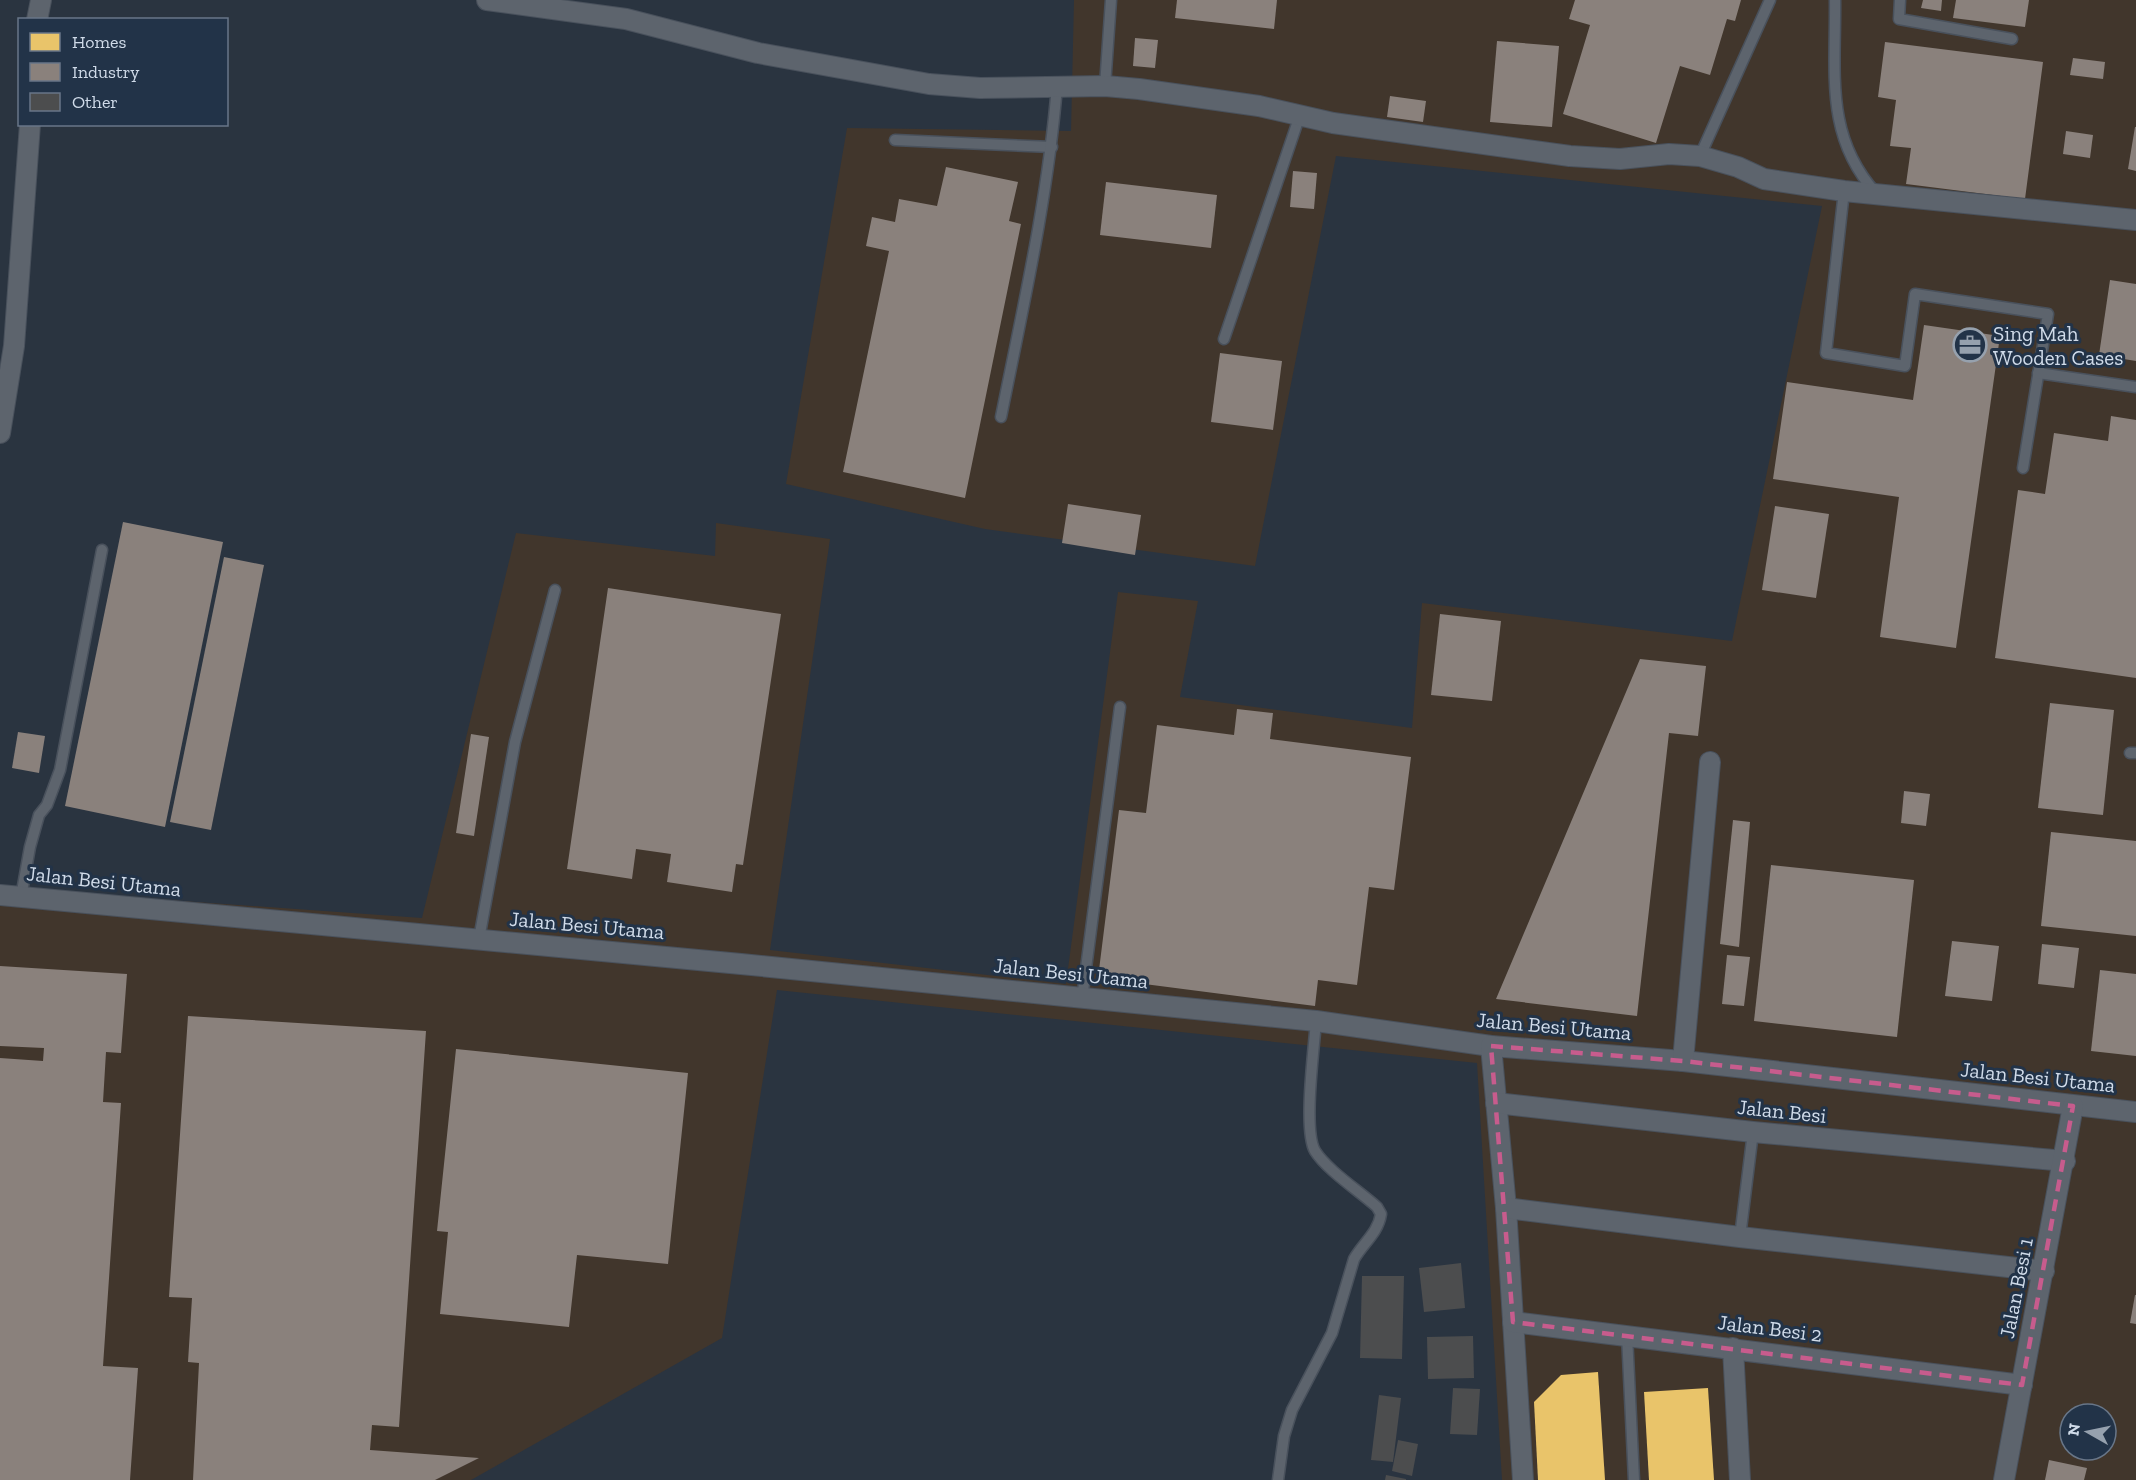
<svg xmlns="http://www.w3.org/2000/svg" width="2136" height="1480" font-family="'Zilla Slab',serif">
<rect width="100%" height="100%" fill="#2a3440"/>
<path fill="#41362c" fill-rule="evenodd" d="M1074 0H2136V1480H1502L1477 1063 777 990 722 1338 471 1480H0V888L422 918 516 533 715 556 716 523 830 539 770 950 1066 984 1118 592 1198 601 1180 697 1412 728 1422 603 1732 641 1822 206 1336 156 1255 566 985 529 786 484 847 128 1071 131ZM2070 1414H2106V1450H2070Z"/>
<g fill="#e9c46a">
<path d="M1598 1372 1605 1480H1538L1534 1402 1561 1375Z"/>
<path d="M1708 1388 1714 1480H1649L1644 1392Z"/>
</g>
<g fill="#8a817c">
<path d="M1177 0H1277L1274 29 1175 18Z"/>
<path d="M1575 0H1741L1735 21 1727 19 1710 75 1680 66 1656 143 1563 114 1590 25 1569 19Z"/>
<path d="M1923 0H1942L1941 11 1921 8Z"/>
<path d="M1956 0H2029L2025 27 1953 18Z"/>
<path d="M1135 38 1158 40 1155 68 1133 66Z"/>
<path d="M1497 41 1559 46 1552 127 1490 122Z"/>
<path d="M1885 42 2043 62 2025 199 1906 184 1911 148 1890 146 1896 100 1878 97Z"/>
<path d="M2073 58 2105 62 2103 79 2070 75Z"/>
<path d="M1390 96 1426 101 1423 122 1387 117Z"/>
<path d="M2135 127H2136V171L2128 169Z"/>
<path d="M2066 131 2093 135 2090 158 2063 154Z"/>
<path d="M946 167 1018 182 1009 221 1021 224 965 498 843 472 889 251 866 246 872 217 895 222 899 199 937 206Z"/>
<path d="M1293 171 1317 173 1314 209 1290 207Z"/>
<path d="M1106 182 1217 195 1211 248 1100 235Z"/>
<path d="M2110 280 2136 284V361L2099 355Z"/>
<path d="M1924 325 2000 336 1956 648 1880 637 1899 497 1773 479 1787 382 1913 400Z"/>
<path d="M1220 353 1282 361 1273 430 1211 422Z"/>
<path d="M2111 416 2136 420V678L1995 658 2018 490 2045 494 2054 433 2108 441Z"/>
<path d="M1068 504 1141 515 1135 555 1062 543Z"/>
<path d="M1775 506 1829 514 1816 598 1762 590Z"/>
<path d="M123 522 223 542 165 827 65 806Z"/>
<path d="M224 557 264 565 211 830 170 822Z"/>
<path d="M608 588 781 614 743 865 736 864 732 892 667 882 671 854 636 849 632 879 567 869Z"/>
<path d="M1440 614 1501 621 1492 701 1431 695Z"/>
<path d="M1640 659 1706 666 1698 736 1669 733 1637 1016 1496 999Z"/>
<path d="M2050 703 2114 710 2103 815 2038 808Z"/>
<path d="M1237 709 1273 713 1270 739 1411 757 1394 890 1369 887 1357 985 1318 980 1315 1006 1098 978 1119 810 1146 813 1157 725 1234 735Z"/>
<path d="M18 732 45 736 39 773 12 768Z"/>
<path d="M471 734 489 737 474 836 456 833Z"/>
<path d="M1904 791 1930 794 1926 826 1901 823Z"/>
<path d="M1733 820 1750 822 1739 947 1720 944Z"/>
<path d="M2051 832 2136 841V936L2041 926Z"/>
<path d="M1771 865 1914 880 1897 1037 1754 1021Z"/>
<path d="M1952 941 1999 946 1992 1001 1945 996Z"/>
<path d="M2042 944 2079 948 2074 988 2038 984Z"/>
<path d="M1727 955 1750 957 1744 1006 1722 1004Z"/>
<path d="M0 966 127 974 121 1053 106 1052 103 1102 121 1103 103 1366 138 1368 130 1480H0V1058L43 1061 44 1048 0 1046Z"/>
<path d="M2100 970 2136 974V1056L2091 1051Z"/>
<path d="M188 1016 426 1031 399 1427 372 1425 370 1450 479 1458 435 1480H193L199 1363 188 1362 192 1298 169 1297Z"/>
<path d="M456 1049 688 1073 668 1264 577 1255 569 1327 440 1314 448 1232 437 1231Z"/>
<path d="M2135 1295H2136V1324L2130 1323Z"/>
<path d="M2049 1460 2087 1468 2084 1480H2045Z"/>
</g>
<g fill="#4c4d4e">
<path d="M1461 1263 1465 1308 1424 1312 1419 1268Z"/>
<path d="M1362 1276H1404L1402 1359 1360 1358Z"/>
<path d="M1473 1336 1474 1378 1428 1379 1427 1337Z"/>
<path d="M1453 1388 1480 1389 1477 1435 1450 1434Z"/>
<path d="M1379 1395 1401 1398 1393 1462 1371 1460Z"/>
<path d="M1398 1440 1418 1444 1412 1476 1392 1471Z"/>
<path d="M1386 1475 1406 1479V1480H1385Z"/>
</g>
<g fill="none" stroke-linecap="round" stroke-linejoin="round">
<defs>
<g id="service">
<path d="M1835 0C1836 71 1824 136 1876 193"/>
<path d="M1900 0 1899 19 2012 39"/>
<path d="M1105 86 1111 0"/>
<path d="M895 140 1052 147"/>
<path d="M1700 156 1770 0"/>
<path d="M1844 191 1826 353 1905 366 1915 294 2048 314 2023 468"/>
<path d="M1224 339 1300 115"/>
<path d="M2038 373 2136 387"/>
<path d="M1001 417C1023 307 1048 198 1057 86"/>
<path d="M2130 753H2136"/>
<path d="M21 897 30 847 39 815 47 805 60 770 102 550"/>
<path d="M479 939 515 742 555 590"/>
<path d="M1082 999 1120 707"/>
<path d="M1740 1237 1753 1132"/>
<path d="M1627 1335 1634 1480"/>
<path d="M1278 1480 1284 1436 1292 1410 1332 1333 1354 1259C1364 1242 1378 1233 1381 1214L1377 1207C1359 1191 1327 1170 1315 1151 1303 1130 1314 1049 1316 1021"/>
</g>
<g id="minor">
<path d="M487 0 626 19 758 53 929 84 980 88 1105 86 1139 89 1259 106 1333 123 1570 156 1620 159 1669 154 1700 156 1738 167 1764 179 1844 191 2136 220"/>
<path d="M37 20 41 0"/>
<path d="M0 433 14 346 30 124"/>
<path d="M0 895 741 964 1316 1021 1491 1046 1683 1061 2136 1112"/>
<path d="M1491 1046 1506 1208 1523 1480"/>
<path d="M1683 1061 1710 762"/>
<path d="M1496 1103 1753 1132 2065 1161"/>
<path d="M1506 1208 1740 1237 2044 1271"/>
<path d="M1513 1322 2022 1385"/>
<path d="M1733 1348 1740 1480"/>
<path d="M2004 1480 2073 1106"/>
</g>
</defs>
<use href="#service" stroke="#49515c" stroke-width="13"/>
<use href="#minor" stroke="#49515c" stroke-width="22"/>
<use href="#service" stroke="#5d646d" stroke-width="10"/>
<use href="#minor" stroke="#5d646d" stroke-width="20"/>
</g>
<path fill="none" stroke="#c75c8d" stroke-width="4.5" stroke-dasharray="12 8" stroke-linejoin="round" d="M1491 1046 1683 1061 2073 1106 2022 1385 1513 1322Z"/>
<defs>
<symbol id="office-ring" viewBox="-11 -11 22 22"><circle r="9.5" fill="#223348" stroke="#96a1ae" stroke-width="1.5"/><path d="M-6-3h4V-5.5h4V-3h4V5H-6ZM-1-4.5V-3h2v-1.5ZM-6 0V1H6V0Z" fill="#96a1ae"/></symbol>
</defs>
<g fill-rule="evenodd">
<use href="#office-ring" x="1951" y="326" width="38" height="38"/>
</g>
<g text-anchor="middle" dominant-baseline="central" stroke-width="6" stroke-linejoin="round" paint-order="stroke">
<g font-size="21" fill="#d0dbe9" stroke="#223348" text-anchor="start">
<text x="1993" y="333">Sing Mah<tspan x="1993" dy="24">Wooden Cases</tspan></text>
</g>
<g font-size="21" fill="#d0dbe9" stroke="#223348">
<text transform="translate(104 881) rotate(6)">Jalan Besi Utama</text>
<text transform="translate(587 925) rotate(5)">Jalan Besi Utama</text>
<text transform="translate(1071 973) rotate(6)">Jalan Besi Utama</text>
<text transform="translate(1554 1026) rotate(5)">Jalan Besi Utama</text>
<text transform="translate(2038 1077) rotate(6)">Jalan Besi Utama</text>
<text transform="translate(1782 1111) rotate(6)">Jalan Besi</text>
<text transform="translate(2016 1288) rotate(-79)">Jalan Besi 1</text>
<text transform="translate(1770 1328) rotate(7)">Jalan Besi 2</text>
</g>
</g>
<rect x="18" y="18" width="210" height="108" fill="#223348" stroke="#687688" stroke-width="1.5"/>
<rect x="30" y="33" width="30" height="18" fill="#e9c46a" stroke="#687688" stroke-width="1.5"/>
<text x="72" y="48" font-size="18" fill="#d0dbe9">Homes</text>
<rect x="30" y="63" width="30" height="18" fill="#8a817c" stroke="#687688" stroke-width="1.5"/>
<text x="72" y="78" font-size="18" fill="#d0dbe9">Industry</text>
<rect x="30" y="93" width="30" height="18" fill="#4c4d4e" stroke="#687688" stroke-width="1.5"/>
<text x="72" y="108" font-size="18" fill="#d0dbe9">Other</text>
<g transform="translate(2088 1432) rotate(279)"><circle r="28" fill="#223348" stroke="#687688" stroke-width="1.5"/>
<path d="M0-4.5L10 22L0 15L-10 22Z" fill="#96a1ae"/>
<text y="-9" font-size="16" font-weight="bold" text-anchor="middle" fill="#d0dbe9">N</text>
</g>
</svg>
